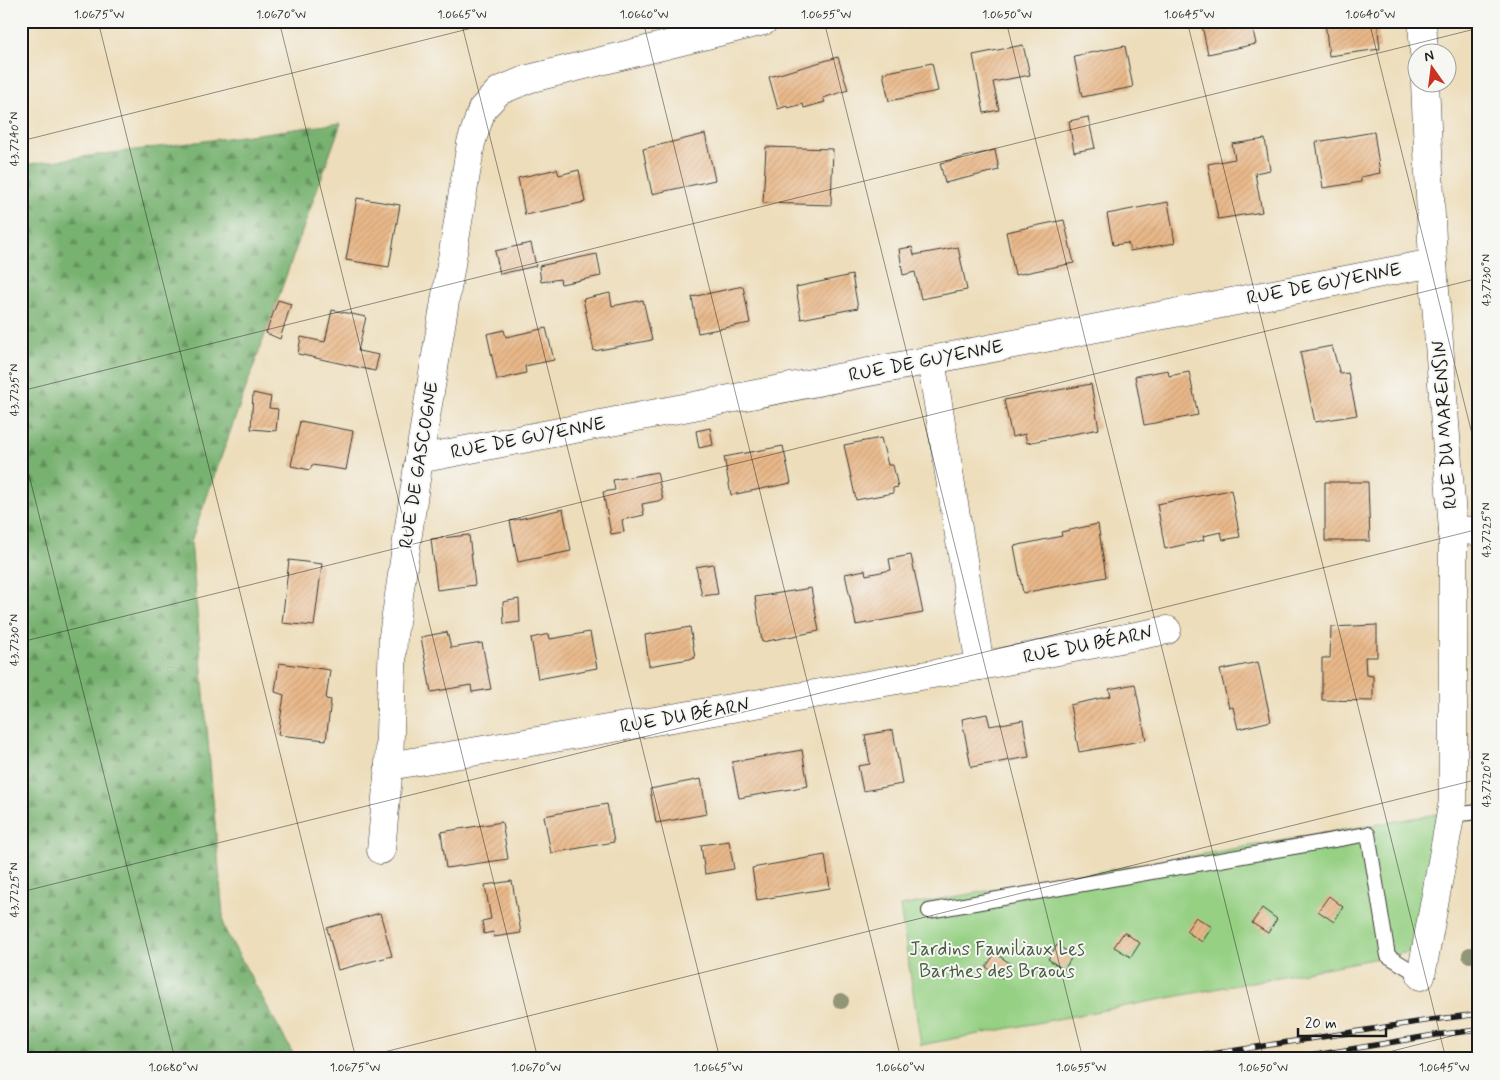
<svg xmlns="http://www.w3.org/2000/svg" width="1500" height="1080" font-family="Mynerve,sans-serif">
<defs>
<pattern id="forest-firs" width="22" height="20" patternUnits="userSpaceOnUse" patternTransform="scale(1.25)"><rect width="22" height="20" fill="#78b271"/><path d="M5 1l3.5 6h-7zM16 11l3.5 6h-7z" fill="#62905c"/></pattern>
<pattern id="building-hatch" width="6" height="6" patternUnits="userSpaceOnUse" patternTransform="scale(1.25)"><rect width="6" height="6" fill="#e9b889"/><path d="M-1 1l2-2M0 6l6-6M5 7l2-2" fill="none" stroke="#c79e76"/></pattern>
</defs>
<rect width="100%" height="100%" fill="#f6f6f2"/>
<filter id="ink" filterUnits="userSpaceOnUse"><feTurbulence type="fractalNoise" baseFrequency=".02" numOctaves="2"/><feDisplacementMap in="SourceGraphic" scale="10" xChannelSelector="R" yChannelSelector="G"/><feConvolveMatrix kernelMatrix="1 2 1 2 8 2 1 2 1" color-interpolation-filters="sRGB"/></filter>
<filter id="wash" filterUnits="userSpaceOnUse"><feTurbulence type="fractalNoise" baseFrequency=".0096" numOctaves="4" result="noise"/><feDisplacementMap in="SourceGraphic" scale="20" xChannelSelector="R" yChannelSelector="G"/><feGaussianBlur stdDeviation="1.12" result="paint"/><feColorMatrix in="noise" values="0 0 0 0 0 0 0 0 0 0 0 0 0 0 0 0 0 1.4 0 .05"/><feComposite in="paint" operator="in"/></filter>
<g filter="url(#wash)">
<rect width="100%" height="100%" fill="#edddba"/>
<path fill="url(#forest-firs)" stroke="#4a6746" d="M341 123 191 541 224 928 296 1059H21V165Z"/>
<path fill="#95d083" stroke="#587650" d="M1437 814 1415 951 921 1045 900 906Z"/>
<g id="blocks">
<g fill="url(#building-hatch)">
<path d="M1201 21H1251L1256 44 1208 54Z"/>
<path d="M1325 21H1377L1380 49 1329 56Z"/>
<path d="M1023 45 1030 75 993 82 999 110 984 113 973 55Z"/>
<path d="M1125 46 1133 87 1082 97 1074 56Z"/>
<path d="M838 57 848 90 823 98 825 102 804 108 803 104 788 108 787 106 778 109 769 77Z"/>
<path d="M932 63 938 91 889 101 883 73Z"/>
<path d="M1088 117 1095 148 1074 152 1069 121Z"/>
<path d="M1374 132 1380 173 1361 177V182L1323 188 1316 142Z"/>
<path d="M705 134 715 180 652 194 643 149Z"/>
<path d="M1265 139 1270 170 1255 173 1262 212 1218 219 1208 164 1235 159 1232 144Z"/>
<path d="M766 147 833 149 831 205 763 203Z"/>
<path d="M995 150 999 170 945 183 940 163Z"/>
<path d="M557 169 559 175 579 170 585 202 525 215 518 178Z"/>
<path d="M357 198 400 205 389 267 346 260Z"/>
<path d="M1168 202 1175 243 1130 251 1128 243 1113 245 1107 214Z"/>
<path d="M1064 220 1074 263 1015 275 1006 232Z"/>
<path d="M531 243 536 266 500 274 495 251Z"/>
<path d="M912 247 914 255 958 247 967 290 921 299 915 272 903 275 899 249Z"/>
<path d="M597 254 601 276 561 284 560 279 541 282 539 266Z"/>
<path d="M852 275 858 308 801 319 796 287Z"/>
<path d="M743 286 750 323 698 333 692 297Z"/>
<path d="M610 293 612 306 643 300 652 340 594 351 583 299Z"/>
<path d="M278 300 291 304 280 339 266 333Z"/>
<path d="M332 310 366 317 358 351 379 355 375 371 298 354 301 337 325 342Z"/>
<path d="M546 328 554 360 525 366 526 373 497 380 487 334 504 330 506 337Z"/>
<path d="M1332 346 1340 374 1348 373 1357 415 1315 422 1300 352Z"/>
<path d="M1168 370 1169 376 1189 372 1198 415 1144 425 1135 376Z"/>
<path d="M1091 384 1099 429 1027 443 1025 434 1012 437 1004 400Z"/>
<path d="M253 393 271 397 269 408 278 409 276 431 251 429Z"/>
<path d="M300 421 353 431 346 470 312 465 310 470 291 466Z"/>
<path d="M710 428 713 445 699 448 696 431Z"/>
<path d="M881 438 888 465H893L898 487 893 488V493L856 500 844 445Z"/>
<path d="M783 446 791 483 731 495 724 457Z"/>
<path d="M657 472 663 500 642 504 644 515 622 520 624 532 611 534 603 492 615 490 613 480Z"/>
<path d="M1325 482H1368L1370 541H1325Z"/>
<path d="M1231 490 1240 537 1223 540 1221 532 1203 536 1204 540 1165 549 1157 504Z"/>
<path d="M563 509 571 551 518 562 510 521Z"/>
<path d="M1098 524 1106 577 1023 593 1014 546 1062 536 1061 532Z"/>
<path d="M469 535 475 585 437 590 431 539Z"/>
<path d="M911 555 923 613 856 625 845 574 865 570 866 575 891 570 889 559Z"/>
<path d="M289 560 322 564 314 626 282 623Z"/>
<path d="M713 564 718 594 702 596 696 567Z"/>
<path d="M811 588 819 631 762 642 755 597Z"/>
<path d="M519 599 520 622 504 624 503 602Z"/>
<path d="M1377 625V657H1365L1366 675 1373 676V701L1322 700V658H1330L1331 627Z"/>
<path d="M690 627 695 658 649 666 645 635Z"/>
<path d="M447 632 451 648 482 643 491 689 472 692 471 685 431 692 421 637Z"/>
<path d="M590 632 597 668 538 679 531 638 549 634 550 639Z"/>
<path d="M1258 662 1271 721 1238 729 1233 707 1229 708 1220 670Z"/>
<path d="M279 663 330 670 326 699 331 700 326 740 278 735 284 695 275 692Z"/>
<path d="M1135 684 1146 740 1079 752 1070 705 1111 696 1109 689Z"/>
<path d="M987 714 990 726 1023 720 1029 757 971 767 962 719Z"/>
<path d="M893 730 902 784 863 791 858 766 870 764 865 735Z"/>
<path d="M802 750 808 786 739 798 732 762Z"/>
<path d="M701 779 707 814 656 823 650 789Z"/>
<path d="M607 804 614 842 551 853 544 816Z"/>
<path d="M502 822 508 859 446 868 441 832Z"/>
<path d="M729 841 734 869 705 874 701 845Z"/>
<path d="M825 855 830 888 757 900 752 868Z"/>
<path d="M512 881 521 933 494 937 493 932 484 934 482 921 491 919 485 885Z"/>
<path d="M1329 896 1343 907 1334 922 1318 911Z"/>
<path d="M1262 908 1277 919 1268 933 1252 923Z"/>
<path d="M380 913 392 956 338 970 327 928Z"/>
<path d="M1196 917 1212 927 1202 942 1186 931Z"/>
<path d="M1124 932 1140 943 1131 957 1114 947Z"/>
<path d="M1057 945 1073 955 1064 970 1048 959Z"/>
<path d="M995 953 1011 964 1002 978 986 967Z"/>
</g>
</g>
</g>
<g filter="url(#ink)">
<use href="#blocks" fill-opacity="0" stroke="#3b3934" stroke-width="1"/>
<g fill="none" stroke-linecap="round" stroke-linejoin="round">
<defs>
<g id="service">
<path d="M1450 815 1479 812"/>
<path d="M929 911 1368 834 1388 956 1421 976"/>
</g>
<g id="minor">
<path d="M1422 21 1424 52"/>
<path d="M931 360 980 666"/>
<path d="M419 459 1433 263"/>
<path d="M1453 530 1479 531"/>
<path d="M389 766 980 666 1167 630"/>
<path d="M381 850 389 766 393 636 419 459 471 143 482 109 499 91 528 79 764 21"/>
<path d="M1421 976 1453 801V530L1433 263 1425 82"/>
</g>
</defs>
<use href="#service" stroke="#3b3934" stroke-width="16"/>
<use href="#minor" stroke="#3b3934" stroke-width="29"/>
<use href="#service" stroke="#fff" stroke-width="14"/>
<use href="#minor" stroke="#fff" stroke-width="28"/>
<defs>
<g id="rail">
<path d="M1179 1059 1431 1020 1479 1014"/>
<path d="M1292 1059 1435 1035 1479 1030"/>
</g>
</defs>
<use href="#rail" stroke="#1c1c1c" stroke-width="5.5"/>
<use href="#rail" stroke="#f6f6f2" stroke-width="4" stroke-dasharray="11" stroke-linecap="butt"/>
</g>
<g fill="#919677">
<circle cx="1470" cy="955" r="8"/>
<circle cx="841" cy="1001" r="8"/>
</g>
</g>
<path fill="none" stroke="#1c1c1c" stroke-width="1" stroke-opacity="0.45" d="M98 21 356 1059M279 21 538 1059M461 21 720 1059M643 21 901 1059M824 21 1083 1059M1006 21 1264 1059M1187 21 1446 1059M1369 21 1479 462M21 141 500 21M21 391 1479 28M21 443 175 1059M21 642 1479 278M21 892 1479 529M356 1059 1479 779M1361 1059 1479 1029"/>
<g text-anchor="middle" dominant-baseline="central" stroke-width="4" stroke-linejoin="round" paint-order="stroke">
<g font-size="19" fill="#1c1c1c" stroke="#f6f6f2">
<text transform="translate(1324 284) rotate(-11)">RUE DE GUYENNE</text>
<text transform="translate(926 361) rotate(-11)">RUE DE GUYENNE</text>
<text transform="translate(1445 425) rotate(-94)">RUE DU MARENSIN</text>
<text transform="translate(528 438) rotate(-11)">RUE DE GUYENNE</text>
<text transform="translate(419 465) rotate(-81)">RUE DE GASCOGNE</text>
<text transform="translate(1088 645) rotate(-11)">RUE DU BÉARN</text>
<text transform="translate(685 716) rotate(-10)">RUE DU BÉARN</text>
</g>
<g font-size="19" fill="#465b40" stroke="#f6f6f2">
<text x="997" y="949">Jardins Familiaux Les<tspan x="997" dy="22">Barthes des Braous</tspan></text>
</g>
</g>
<rect width="1500" height="1080" fill="none" stroke="#f6f6f2" stroke-width="55"/>
<g transform="translate(1432 68) rotate(346)"><circle r="24" fill="#f6f6f2" stroke="#9f9f9c"/>
<path d="M0-4L9 19L0 12L-9 19Z" fill="#c8321e"/>
<text y="-8" font-size="14" font-weight="bold" text-anchor="middle" fill="#1c1c1c">N</text>
</g>
<path d="M1298 1028v8h88v-8" fill="none" stroke="#1c1c1c" stroke-width="2.5"/>
<text x="1305" y="1028" font-size="15" fill="#1c1c1c" stroke="#f6f6f2" stroke-width="4" paint-order="stroke">20 m</text>
<rect x="28" y="28" width="1444" height="1024" fill="none" stroke="#1c1c1c" stroke-width="2"/>
<g font-size="12" text-anchor="middle" fill="#1c1c1c">
<text x="99" y="18">1.0675°W</text>
<text x="281" y="18">1.0670°W</text>
<text x="462" y="18">1.0665°W</text>
<text x="644" y="18">1.0660°W</text>
<text x="826" y="18">1.0655°W</text>
<text x="1007" y="18">1.0650°W</text>
<text x="1189" y="18">1.0645°W</text>
<text x="1370" y="18">1.0640°W</text>
<text transform="translate(14 139) rotate(-90)" y="4">43.7240°N</text>
<text transform="translate(1486 280) rotate(-90)" y="4">43.7230°N</text>
<text transform="translate(14 390) rotate(-90)" y="4">43.7235°N</text>
<text transform="translate(1486 530) rotate(-90)" y="4">43.7225°N</text>
<text transform="translate(14 640) rotate(-90)" y="4">43.7230°N</text>
<text transform="translate(1486 780) rotate(-90)" y="4">43.7220°N</text>
<text transform="translate(14 890) rotate(-90)" y="4">43.7225°N</text>
<text x="173" y="1071">1.0680°W</text>
<text x="355" y="1071">1.0675°W</text>
<text x="536" y="1071">1.0670°W</text>
<text x="718" y="1071">1.0665°W</text>
<text x="900" y="1071">1.0660°W</text>
<text x="1081" y="1071">1.0655°W</text>
<text x="1263" y="1071">1.0650°W</text>
<text x="1444" y="1071">1.0645°W</text>
</g>
</svg>
